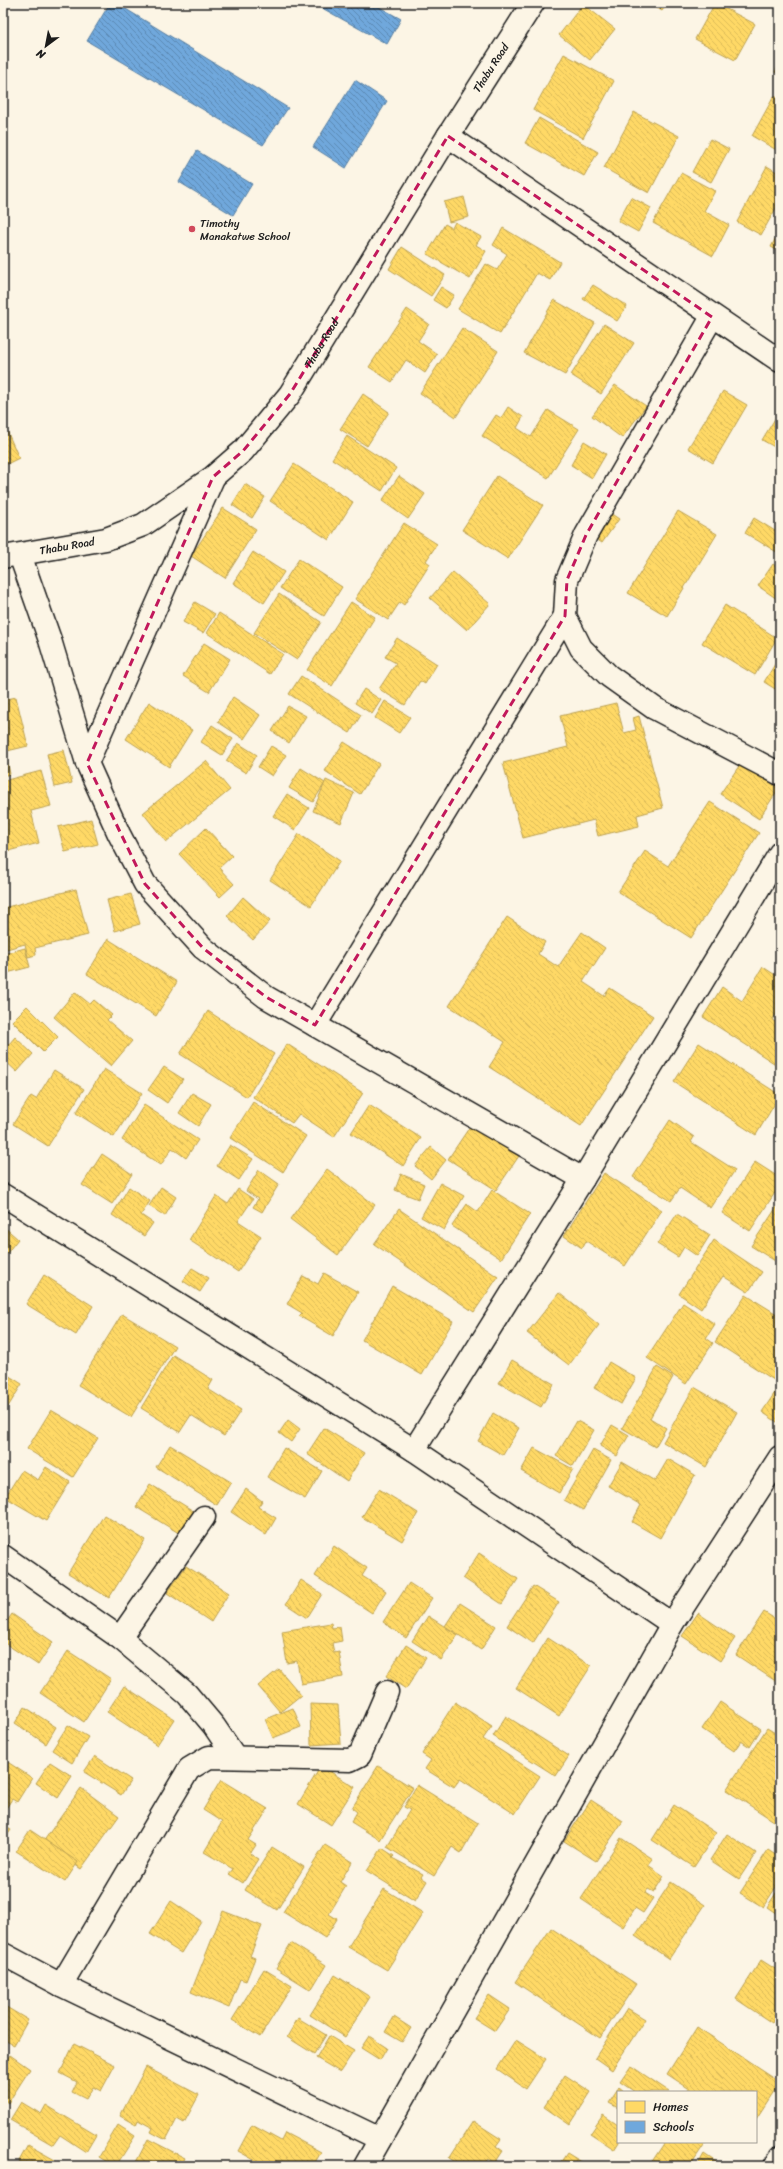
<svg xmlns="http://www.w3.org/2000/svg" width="783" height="2169" font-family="Sriracha,sans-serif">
<defs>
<pattern id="homes-back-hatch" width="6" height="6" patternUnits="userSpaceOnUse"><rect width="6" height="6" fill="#ffd966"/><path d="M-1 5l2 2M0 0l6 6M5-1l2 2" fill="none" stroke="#daba58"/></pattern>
<pattern id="schools-back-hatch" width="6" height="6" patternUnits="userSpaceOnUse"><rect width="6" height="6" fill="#6fa8dc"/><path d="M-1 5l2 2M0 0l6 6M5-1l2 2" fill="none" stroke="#5a88b2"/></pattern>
</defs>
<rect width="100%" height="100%" fill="#fcf5e5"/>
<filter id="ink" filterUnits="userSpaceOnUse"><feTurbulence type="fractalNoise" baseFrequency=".025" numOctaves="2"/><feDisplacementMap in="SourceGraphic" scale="8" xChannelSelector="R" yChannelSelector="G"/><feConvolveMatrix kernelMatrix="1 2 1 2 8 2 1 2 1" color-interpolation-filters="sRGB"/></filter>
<g filter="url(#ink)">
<g fill="url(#homes-back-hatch)" stroke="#bba050">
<path d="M650 3H667L662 11Z"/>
<path d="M715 3 755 24 735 60 695 39Z"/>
<path d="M583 4 615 29 590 60 559 35Z"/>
<path d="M564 54 614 81 583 138 533 110Z"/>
<path d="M780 63V75L775 72Z"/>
<path d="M774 96 780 99V152L752 136Z"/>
<path d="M634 112 679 136 649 193 604 168Z"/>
<path d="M539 118 598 152 584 176 525 143Z"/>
<path d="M710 139 729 149 711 182 692 172Z"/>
<path d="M767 166 780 174V201L761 235 737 222Z"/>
<path d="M681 173 715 191 704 211 729 225 713 256 653 223Z"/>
<path d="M464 197 469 217 449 222 444 202Z"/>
<path d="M631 197 651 208 638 232 618 221Z"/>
<path d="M455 222 481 237 476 245 486 251 470 279 427 254 445 224 452 228Z"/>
<path d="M503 228 560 262 550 280 537 273 500 334 458 309 486 264 497 270 507 254 493 245Z"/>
<path d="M780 230V252L771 247Z"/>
<path d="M402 247 445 275 431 296 389 269Z"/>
<path d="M593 285 627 306 617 321 583 299Z"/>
<path d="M441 287 454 295 446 308 433 300Z"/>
<path d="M554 300 595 323 565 375 524 353Z"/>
<path d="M407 309 429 324 418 341 437 354 425 373 406 360 392 382 369 367Z"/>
<path d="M604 324 634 343 601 394 571 375Z"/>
<path d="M462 328 498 351 456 417 420 393Z"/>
<path d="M615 385 646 406 622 438 592 416Z"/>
<path d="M723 391 747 405 713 463 688 448Z"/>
<path d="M363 394 389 412 367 446 340 429Z"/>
<path d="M508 407 523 417 517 428 531 437 548 410 579 429 548 478 482 436 496 415 501 418Z"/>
<path d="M779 412 780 413V450L762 440Z"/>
<path d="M3 422 19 458 3 466Z"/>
<path d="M347 436 396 468 382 491 332 459Z"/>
<path d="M584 441 606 454 592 478 571 465Z"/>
<path d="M294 464 353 502 329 540 270 501Z"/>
<path d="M399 476 425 494 408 519 382 501Z"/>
<path d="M497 476 543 505 508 559 462 530Z"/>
<path d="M245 484 265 497 252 518 232 505Z"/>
<path d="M223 508 256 529 225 578 191 556Z"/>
<path d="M604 509 619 519 602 543 587 533Z"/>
<path d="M678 511 717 534 667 616 628 593Z"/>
<path d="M754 518 780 534V554L745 533Z"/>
<path d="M404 523 437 544 426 561 430 564 404 605 400 602 388 620 355 599Z"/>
<path d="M253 552 284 572 264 603 233 583Z"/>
<path d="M299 559 342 587 324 616 280 588Z"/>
<path d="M773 564 780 569V601L758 586Z"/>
<path d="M453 572 490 604 467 630 430 598Z"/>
<path d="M279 594 321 622 297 660 254 633Z"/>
<path d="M195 602 215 614 203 633 183 622Z"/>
<path d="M351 602 375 617 332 686 307 670Z"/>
<path d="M725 605 777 638 755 675 702 643Z"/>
<path d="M219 613 283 654 270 674 207 633Z"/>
<path d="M397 638 437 664 425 684 420 681 405 705 379 689 396 663 385 657Z"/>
<path d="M204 643 230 659 209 692 183 676Z"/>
<path d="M780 656V692L764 682Z"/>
<path d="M301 676 361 715 350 733 289 694Z"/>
<path d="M364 689 381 700 372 714 355 703Z"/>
<path d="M16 697 28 746 3 752V700Z"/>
<path d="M233 697 260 715 244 739 218 722Z"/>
<path d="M385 701 410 717 399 733 375 718Z"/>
<path d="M149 702 192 730 169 767 126 739Z"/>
<path d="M616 703 624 733 636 730 633 718 639 716 663 808 637 815 639 826 598 836 594 820 523 838 503 763 568 747 560 716Z"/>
<path d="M288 706 306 716 289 743 272 731Z"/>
<path d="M212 725 233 739 222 755 201 742Z"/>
<path d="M344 742 379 764 360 794 325 771Z"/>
<path d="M238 743 257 755 246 773 226 761Z"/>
<path d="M271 746 286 755 272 776 258 767Z"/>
<path d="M64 750 72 783 55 787 47 754Z"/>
<path d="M6 756 10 774 3 776V757Z"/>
<path d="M206 761 230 790 166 842 143 813Z"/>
<path d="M741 763 779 788 759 819 720 794Z"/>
<path d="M301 768 325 783 313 802 289 788Z"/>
<path d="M41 771 51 806 31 811 39 843 8 851 3 830V781Z"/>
<path d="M326 780 354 793 341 823 313 811Z"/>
<path d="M287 794 309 808 295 830 273 816Z"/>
<path d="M710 802 759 833 691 938 618 892 645 851 668 866Z"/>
<path d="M91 819 98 844 65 852 58 827Z"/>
<path d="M206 828 232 856 219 868 234 884 220 897 179 854Z"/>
<path d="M299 834 340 861 311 906 270 880Z"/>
<path d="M76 889 88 935 35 948 36 955 28 957 25 944 3 950V908Z"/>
<path d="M131 894 140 924 115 931 107 900Z"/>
<path d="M243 897 270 921 253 940 227 916Z"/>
<path d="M507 917 545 942 538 954 558 967 582 932 605 948 583 982 604 996 610 988 653 1016 581 1126 489 1067 505 1042 449 1006Z"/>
<path d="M108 939 177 982 156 1016 87 974Z"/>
<path d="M25 948 30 967 3 974V954Z"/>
<path d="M763 967 780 978V1009L772 1020 780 1025V1067L703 1017 722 987 742 1001Z"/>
<path d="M75 992 90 1004 94 1000 112 1015 107 1020 132 1041 111 1066 54 1017Z"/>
<path d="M27 1006 58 1037 43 1052 12 1021Z"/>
<path d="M208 1011 274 1054 247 1097 180 1054Z"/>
<path d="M15 1037 33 1054 17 1072 3 1059V1051Z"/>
<path d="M699 1043 780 1095 756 1135 674 1082Z"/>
<path d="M287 1044 363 1093 334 1137 299 1114 292 1123 253 1097Z"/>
<path d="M164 1067 183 1079 167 1103 148 1090Z"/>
<path d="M104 1069 142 1093 114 1137 76 1113Z"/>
<path d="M54 1070 84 1089 48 1146 13 1124 31 1096 36 1099Z"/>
<path d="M192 1093 211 1104 198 1126 179 1113Z"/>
<path d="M253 1102 306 1136 283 1172 230 1138Z"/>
<path d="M144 1105 198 1140 186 1158 172 1148 161 1165 122 1140Z"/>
<path d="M369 1105 421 1138 403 1166 351 1133Z"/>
<path d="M670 1120 694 1137 691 1142 735 1170 710 1208 680 1188 671 1201 633 1177Z"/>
<path d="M471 1125 519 1156 496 1190 448 1159Z"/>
<path d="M230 1145 253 1159 239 1180 217 1166Z"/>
<path d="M431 1147 446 1160 431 1179 415 1166Z"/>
<path d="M102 1154 132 1174 112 1204 82 1185Z"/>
<path d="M755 1162 780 1178V1185L750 1231 722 1213Z"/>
<path d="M327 1169 375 1205 338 1255 290 1219Z"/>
<path d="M259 1170 279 1184 262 1212 253 1207 258 1199 246 1191Z"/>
<path d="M604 1173 662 1210 625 1266 586 1241 582 1248 564 1236Z"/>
<path d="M401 1174 424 1184 418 1199 395 1190Z"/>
<path d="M440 1183 464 1196 444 1230 421 1217Z"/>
<path d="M129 1187 150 1201 141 1215 153 1223 144 1236 112 1215Z"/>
<path d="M161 1187 176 1197 165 1216 149 1206Z"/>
<path d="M238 1189 253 1199 238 1221 261 1236 238 1272 189 1240 216 1196 228 1204Z"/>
<path d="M492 1190 530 1214 501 1259 452 1226 467 1204 478 1212Z"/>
<path d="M780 1202V1264L751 1246Z"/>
<path d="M399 1209 498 1277 474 1312 374 1244Z"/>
<path d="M677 1214 710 1235 697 1256 684 1247 678 1257 657 1244Z"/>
<path d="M3 1226 18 1239 3 1258Z"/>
<path d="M714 1240 762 1272 748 1292 723 1276 701 1309 679 1294Z"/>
<path d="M192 1268 209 1278 200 1292 183 1281Z"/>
<path d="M324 1273 358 1292 333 1336 299 1316 302 1313 287 1304 303 1276 318 1284Z"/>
<path d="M44 1275 93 1306 76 1335 26 1304Z"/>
<path d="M392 1286 453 1321 422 1375 362 1340Z"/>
<path d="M559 1293 599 1325 569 1365 527 1333Z"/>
<path d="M746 1295 780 1316V1377L777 1382 715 1342Z"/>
<path d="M683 1303 715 1324 706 1338 713 1343 686 1384 647 1358Z"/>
<path d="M122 1314 175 1346 131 1417 78 1385Z"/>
<path d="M173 1355 213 1380 208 1389 241 1410 224 1436 191 1415 180 1432 141 1408Z"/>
<path d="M512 1360 554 1384 541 1407 499 1383Z"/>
<path d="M609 1362 636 1378 621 1404 594 1388Z"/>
<path d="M657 1367 673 1377 650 1418 666 1428 655 1447 622 1428Z"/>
<path d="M3 1372 22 1384 3 1415Z"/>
<path d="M780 1385V1424L762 1412Z"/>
<path d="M694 1387 737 1412 706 1467 663 1442Z"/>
<path d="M51 1410 98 1438 73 1477 27 1449Z"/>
<path d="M493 1413 519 1428 503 1455 478 1441Z"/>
<path d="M288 1420 300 1429 291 1442 279 1433Z"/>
<path d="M577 1421 594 1430 573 1466 556 1456Z"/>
<path d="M612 1425 629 1435 617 1456 600 1446Z"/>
<path d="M324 1428 364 1453 347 1481 307 1454Z"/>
<path d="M170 1445 231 1482 217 1505 156 1467Z"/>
<path d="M284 1448 322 1471 305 1499 267 1477Z"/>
<path d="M534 1448 573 1469 559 1493 521 1471Z"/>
<path d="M593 1450 611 1460 583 1510 564 1500Z"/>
<path d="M668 1459 695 1475 660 1538 632 1522 641 1505 608 1486 622 1462 655 1481Z"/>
<path d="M46 1467 70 1482 46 1521 5 1497 22 1470 38 1480Z"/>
<path d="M150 1484 195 1512 182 1535 136 1507Z"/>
<path d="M246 1489 262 1501 258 1507 276 1518 266 1535 231 1512Z"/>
<path d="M379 1489 418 1513 402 1541 362 1517Z"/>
<path d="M104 1515 145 1540 109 1598 68 1573Z"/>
<path d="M334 1546 367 1568 362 1576 386 1591 372 1613 315 1576Z"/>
<path d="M479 1553 518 1579 502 1604 463 1578Z"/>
<path d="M186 1566 229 1593 211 1622 167 1593Z"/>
<path d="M301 1580 322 1594 307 1618 286 1604Z"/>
<path d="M409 1583 432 1598 406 1638 383 1622Z"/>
<path d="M533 1586 559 1602 533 1643 507 1626Z"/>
<path d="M460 1603 496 1626 481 1650 445 1626Z"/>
<path d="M764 1612 780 1622V1684L736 1655Z"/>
<path d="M698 1613 735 1638 720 1661 682 1636Z"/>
<path d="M12 1614 53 1642 38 1665 3 1642V1627Z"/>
<path d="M428 1616 458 1635 441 1660 412 1641Z"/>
<path d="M331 1623 332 1628 340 1627 342 1641 332 1643 334 1653 339 1652 343 1677 301 1684 297 1661 287 1663 282 1631Z"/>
<path d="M548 1638 591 1666 559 1716 516 1688Z"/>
<path d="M406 1645 426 1658 406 1689 386 1676Z"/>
<path d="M68 1651 111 1679 84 1722 40 1693Z"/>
<path d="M279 1669 301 1695 280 1712 258 1686Z"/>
<path d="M124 1686 174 1719 157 1745 107 1712Z"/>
<path d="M455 1702 492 1726 483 1739 540 1776 515 1814 460 1779 454 1787 425 1769 431 1760 422 1754Z"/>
<path d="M720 1702 761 1729 750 1747 741 1741 734 1751 702 1729Z"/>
<path d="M310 1704 338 1705 341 1743 311 1745Z"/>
<path d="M25 1707 56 1727 46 1744 15 1723Z"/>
<path d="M293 1708 301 1727 273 1738 265 1719Z"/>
<path d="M506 1716 569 1756 556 1776 493 1736Z"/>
<path d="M68 1725 88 1737 72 1763 52 1750Z"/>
<path d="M767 1728 780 1736V1825L726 1790Z"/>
<path d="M95 1756 131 1780 121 1795 84 1772Z"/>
<path d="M3 1759 32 1778 17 1802 12 1799 3 1813Z"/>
<path d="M50 1762 72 1776 58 1798 36 1783Z"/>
<path d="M321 1766 355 1787 331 1825 298 1804Z"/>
<path d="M378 1766 413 1788 380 1840 351 1822 357 1812 352 1808Z"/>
<path d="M221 1780 268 1809 248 1840 256 1845 250 1854 258 1859 243 1883 229 1874 233 1869 204 1852 222 1822 203 1810Z"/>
<path d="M417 1785 478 1823 461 1853 452 1847 434 1876 387 1847 410 1810 404 1807Z"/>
<path d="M81 1788 119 1816 81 1869 43 1842Z"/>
<path d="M591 1800 623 1821 596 1861 564 1841Z"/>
<path d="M674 1805 716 1833 694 1867 652 1840Z"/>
<path d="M3 1825 11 1830 3 1841Z"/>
<path d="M30 1830 78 1862 65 1882 16 1851Z"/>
<path d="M727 1834 756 1853 739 1879 710 1860Z"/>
<path d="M621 1838 653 1859 648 1865 664 1876 654 1892 648 1889 645 1893 653 1898 643 1913 635 1908 623 1927 581 1899Z"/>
<path d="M325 1845 352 1862 340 1882 346 1886 329 1914 337 1919 325 1938 283 1912Z"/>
<path d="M272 1847 304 1867 277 1910 245 1890Z"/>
<path d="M382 1848 394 1856 392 1858 423 1874 421 1877 427 1881 415 1901 367 1871Z"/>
<path d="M768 1850 780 1858V1881L763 1907 740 1893Z"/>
<path d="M671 1882 705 1905 669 1959 635 1936Z"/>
<path d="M780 1887V1916L767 1907Z"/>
<path d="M384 1889 423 1913 387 1970 348 1947Z"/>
<path d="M171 1901 201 1921 181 1953 150 1934Z"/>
<path d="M223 1911 262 1926 250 1956 255 1958 246 1981 240 1979 229 2008 191 1992Z"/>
<path d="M551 1928 636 1984 600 2038 515 1982Z"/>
<path d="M291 1943 326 1965 311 1990 276 1968Z"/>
<path d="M761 1960 780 1972V2010L772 2023 736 1999Z"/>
<path d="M264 1969 292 1986 260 2037 232 2020Z"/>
<path d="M335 1975 370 1997 345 2037 310 2015Z"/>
<path d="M489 1995 510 2009 495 2031 474 2018Z"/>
<path d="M3 2005 28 2020 14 2045 6 2041 3 2046Z"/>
<path d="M627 2008 645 2019 612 2070 595 2058Z"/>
<path d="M394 2017 411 2028 402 2042 385 2032Z"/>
<path d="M298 2018 326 2035 314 2054 287 2037Z"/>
<path d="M697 2027 780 2082 756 2119V2092H694L667 2074Z"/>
<path d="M329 2036 354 2051 340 2072 316 2058Z"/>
<path d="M369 2036 387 2048 380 2060 361 2048Z"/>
<path d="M516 2040 546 2059 526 2089 497 2069Z"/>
<path d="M74 2044 115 2065 101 2091 93 2087 86 2099 72 2092 77 2082 60 2073Z"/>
<path d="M10 2055 30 2069 8 2103 3 2099V2065Z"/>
<path d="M631 2066 670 2092H635L620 2082Z"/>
<path d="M146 2067 199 2095 184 2123 177 2119 166 2140 151 2132 153 2128 138 2120 136 2125 120 2116Z"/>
<path d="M565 2075 591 2092 570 2125 544 2107Z"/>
<path d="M619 2088 624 2092H618V2108L609 2103Z"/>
<path d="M21 2102 41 2114 46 2105 96 2135 86 2152 60 2135 53 2145 10 2120Z"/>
<path d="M603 2115 618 2125 619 2142 614 2150 590 2134Z"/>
<path d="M473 2121 501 2139 496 2146 503 2151 495 2163 488 2159 483 2166H462L449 2158Z"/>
<path d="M118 2125 135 2136 116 2166H114L99 2157Z"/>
<path d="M252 2125 281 2141 285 2133 321 2152 313 2166H265L238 2151Z"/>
<path d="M148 2139 185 2158 181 2166H134Z"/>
<path d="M665 2142H706L690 2166H649Z"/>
<path d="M28 2145 55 2160 52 2166H27L19 2161Z"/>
<path d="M567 2153 588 2166H558Z"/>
<path d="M704 2154 722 2166H697Z"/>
<path d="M58 2162 68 2166H57Z"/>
</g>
<g fill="url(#schools-back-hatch)" stroke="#567ea2">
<path d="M110 3H116L288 108 263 145 87 41Z"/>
<path d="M313 3H372L401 19 387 44Z"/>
<path d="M355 80 387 101 346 168 313 147Z"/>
<path d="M197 151 252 184 233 215 179 182Z"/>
</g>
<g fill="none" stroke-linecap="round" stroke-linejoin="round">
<defs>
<g id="minor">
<path d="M712 317 586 535 567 580 565 616 581 648 609 676 654 708 780 774"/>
<path d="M20 555 50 640 87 763 119 834 145 884 203 948 266 997 583 1179"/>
<path id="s1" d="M3 557 106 539 143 525 213 477 243 451 290 394 448 136"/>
<path d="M87 763 213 478"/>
<path d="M315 1025 565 616"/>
<path d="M3 1195 414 1450 672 1624"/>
<path d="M414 1450 583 1179 780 853"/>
<path d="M3 1556 120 1638 187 1694 214 1726 235 1757"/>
<path d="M120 1638 204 1517"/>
<path d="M3 1954 61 1985 380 2139"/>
<path d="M61 1985 189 1769 209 1757 350 1760 360 1755 387 1692"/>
<path d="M365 2166 672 1624 780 1457"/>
<path d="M775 2166 780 2158"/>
</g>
<path id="tertiary" d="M533 3 448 136 780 361"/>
</defs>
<use href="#minor" stroke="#1c1c1c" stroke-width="25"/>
<use href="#tertiary" stroke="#1c1c1c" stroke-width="25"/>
<use href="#minor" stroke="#fcf5e5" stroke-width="22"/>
<use href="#tertiary" stroke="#fcf5e5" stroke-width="22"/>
</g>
</g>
<path fill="none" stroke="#c2185b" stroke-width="3" stroke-dasharray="8 5" stroke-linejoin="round" d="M448 136 712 317 586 535 567 580 565 616 315 1025 266 997 203 948 145 884 87 763 213 477 243 451 290 394Z"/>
<circle fill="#d1495b" stroke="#fcf5e5" stroke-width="1.5" cx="192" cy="229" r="4"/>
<g text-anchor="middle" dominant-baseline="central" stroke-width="4" stroke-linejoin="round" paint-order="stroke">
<g font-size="11" fill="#1c1c1c" stroke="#fcf5e5">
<text transform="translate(491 68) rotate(-57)">Thabu Road</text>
<text stroke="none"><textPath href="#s1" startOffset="402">Thabu Road</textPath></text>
<text stroke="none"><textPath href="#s1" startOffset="65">Thabu Road</textPath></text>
</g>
<g font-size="11" fill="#1c1c1c" stroke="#fcf5e5" text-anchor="start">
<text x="200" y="223">Timothy<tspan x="200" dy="13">Manakatwe School</tspan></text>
</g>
</g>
<rect width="783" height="2169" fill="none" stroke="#fcf5e5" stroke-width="16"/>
<rect x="8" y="8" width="767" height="2153" fill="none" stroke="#1c1c1c" stroke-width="1.5" filter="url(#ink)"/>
<rect x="617" y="2091" width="140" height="52" fill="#fcf5e5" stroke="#a29e95"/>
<rect x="625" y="2101" width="20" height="12" fill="#ffd966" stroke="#a29e95"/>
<text x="653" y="2111" font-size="12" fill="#1c1c1c">Homes</text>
<rect x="625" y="2121" width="20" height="12" fill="#6fa8dc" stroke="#a29e95"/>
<text x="653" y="2131" font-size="12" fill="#1c1c1c">Schools</text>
<g transform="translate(46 46) rotate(212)" stroke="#fcf5e5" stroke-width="3" paint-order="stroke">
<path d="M0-3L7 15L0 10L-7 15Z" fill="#1c1c1c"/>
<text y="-6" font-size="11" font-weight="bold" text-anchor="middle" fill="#1c1c1c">N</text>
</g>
</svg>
